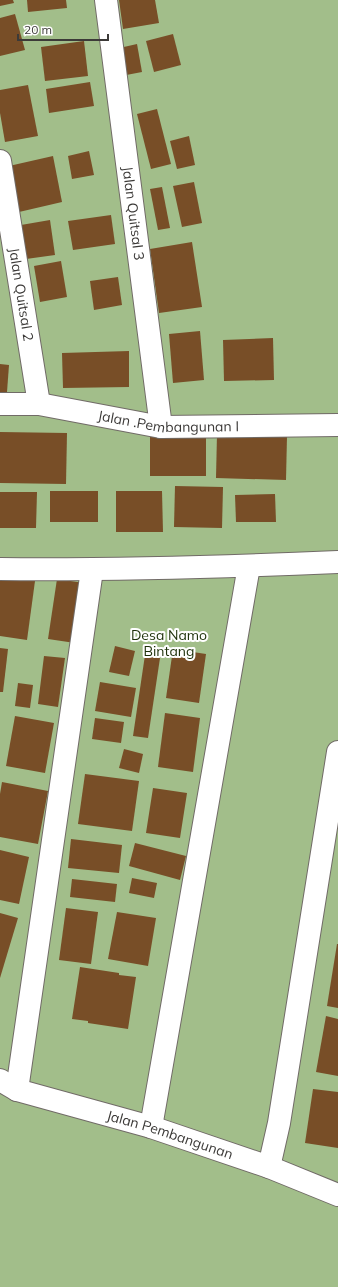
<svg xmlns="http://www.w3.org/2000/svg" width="338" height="1287" font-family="Mulish,sans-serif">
<rect width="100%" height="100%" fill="#fdf6f0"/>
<rect fill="#a2be8a" x="0" y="0" width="338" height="1287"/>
<g fill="#784e27">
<path d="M0 0H13L14 3 0 6Z"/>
<path d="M27 0H66L67 8 28 12Z"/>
<path d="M119 0H155L159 23 123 29Z"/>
<path d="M15 14 25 50 0 56V18Z"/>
<path d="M173 34 181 65 154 72 146 41Z"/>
<path d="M84 41 88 76 45 81 41 47Z"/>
<path d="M137 44 142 72 121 76 115 49Z"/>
<path d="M90 82 94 106 49 113 46 89Z"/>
<path d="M28 85 38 136 5 142 0 113V90Z"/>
<path d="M157 109 171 164 151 169 137 114Z"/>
<path d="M189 136 195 165 177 169 170 141Z"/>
<path d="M89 151 94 175 72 179 68 156Z"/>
<path d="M53 156 62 202 19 212 9 166Z"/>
<path d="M194 182 202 223 182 227 173 186Z"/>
<path d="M162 187 170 228 158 230 150 189Z"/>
<path d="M111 215 115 244 73 250 68 221Z"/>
<path d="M50 220 55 255 26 259 21 225Z"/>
<path d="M192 242 202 307 159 313 150 249Z"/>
<path d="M61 261 67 297 40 302 34 266Z"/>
<path d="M118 277 122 305 94 310 90 281Z"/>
<path d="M200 331 204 380 173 383 169 334Z"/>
<path d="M273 338 274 380 224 381 223 340Z"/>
<path d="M129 351V387L63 388 62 353Z"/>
<path d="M0 364 9 365 7 392H0Z"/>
<path d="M0 432 67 433 66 484 0 483Z"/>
<path d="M217 434 287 436 286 480 216 478Z"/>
<path d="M150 437 206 438V476H150Z"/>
<path d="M175 486 223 487 222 528 174 527Z"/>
<rect x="50" y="491" width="48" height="31"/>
<path d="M116 491H162L163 532H116Z"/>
<path d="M0 492H37L36 528H0Z"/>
<path d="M275 494 276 522H236L235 495Z"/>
<path d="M0 576 35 581 27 640 0 636Z"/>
<path d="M57 579 84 583 75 643 48 639Z"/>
<path d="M115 646 135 651 129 676 109 672Z"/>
<path d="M0 648 8 649 3 692H0Z"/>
<path d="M173 649 206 654 199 703 166 698Z"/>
<path d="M145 655 160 658 148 738 133 736Z"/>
<path d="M44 656 65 658 58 707 38 704Z"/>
<path d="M100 682 136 688 131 717 95 711Z"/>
<path d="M18 683 33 685 30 708 15 706Z"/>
<path d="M165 713 200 718 193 772 158 767Z"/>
<path d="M15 716 54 723 45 773 6 766Z"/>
<path d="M95 718 124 722 121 743 92 739Z"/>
<path d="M124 749 143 754 139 773 119 768Z"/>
<path d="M85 774 139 781 132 831 78 824Z"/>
<path d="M2 782 48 791 38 844 0 837V794Z"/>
<path d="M153 788 187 793 180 838 146 833Z"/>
<path d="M71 839 122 845 119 873 68 868Z"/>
<path d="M135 843 186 856 180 880 129 866Z"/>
<path d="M0 850 29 857 19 904 0 900Z"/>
<path d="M132 878 157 883 154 898 129 893Z"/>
<path d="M72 879 117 884 115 902 70 897Z"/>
<path d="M66 908 98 912 91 964 59 960Z"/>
<path d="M117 912 156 918 148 966 108 959Z"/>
<path d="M0 913 18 918 0 978Z"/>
<path d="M337 944H338V1008L327 1006Z"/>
<path d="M80 967 119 973V975L136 977 128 1029 88 1023V1021L72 1019Z"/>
<path d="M326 1016 338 1019V1076L316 1072Z"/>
<path d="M313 1089 338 1092V1148L305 1143Z"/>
</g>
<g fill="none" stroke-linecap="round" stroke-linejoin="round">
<defs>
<g id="minor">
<path id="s1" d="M106 0 161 427"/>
<path id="s2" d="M0 161 39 404"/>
<path id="s3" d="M0 404H39L161 427 338 425"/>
<path d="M0 569C113 570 225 567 338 562"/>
<path id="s4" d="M0 1080 17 1090 151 1127 269 1167 338 1195"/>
<path d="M17 1090 92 570"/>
<path d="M151 1127 249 566"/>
<path d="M269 1167 279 1123 338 752"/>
</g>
</defs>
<use href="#minor" stroke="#716b67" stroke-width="24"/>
<use href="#minor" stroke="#fff" stroke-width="22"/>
</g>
<g text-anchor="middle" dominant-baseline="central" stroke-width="4" stroke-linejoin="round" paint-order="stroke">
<g font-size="14" fill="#3c3a38" stroke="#fff">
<text stroke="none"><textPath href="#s1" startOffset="215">Jalan Quitsal 3</textPath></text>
<text stroke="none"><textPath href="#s2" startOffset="135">Jalan Quitsal 2</textPath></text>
<text stroke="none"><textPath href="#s3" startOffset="170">Jalan .Pembangunan I</textPath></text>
<text stroke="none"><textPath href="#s4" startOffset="179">Jalan Pembangunan</textPath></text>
</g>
<g font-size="14" fill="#1d3009" stroke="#fff">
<text x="169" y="635">Desa Namo<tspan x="169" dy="16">Bintang</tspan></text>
</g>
</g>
<path d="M18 34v6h90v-6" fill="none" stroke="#3c3a38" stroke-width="2"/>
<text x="24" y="34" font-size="12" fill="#3c3a38" stroke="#ffffff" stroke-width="3" paint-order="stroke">20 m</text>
</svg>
